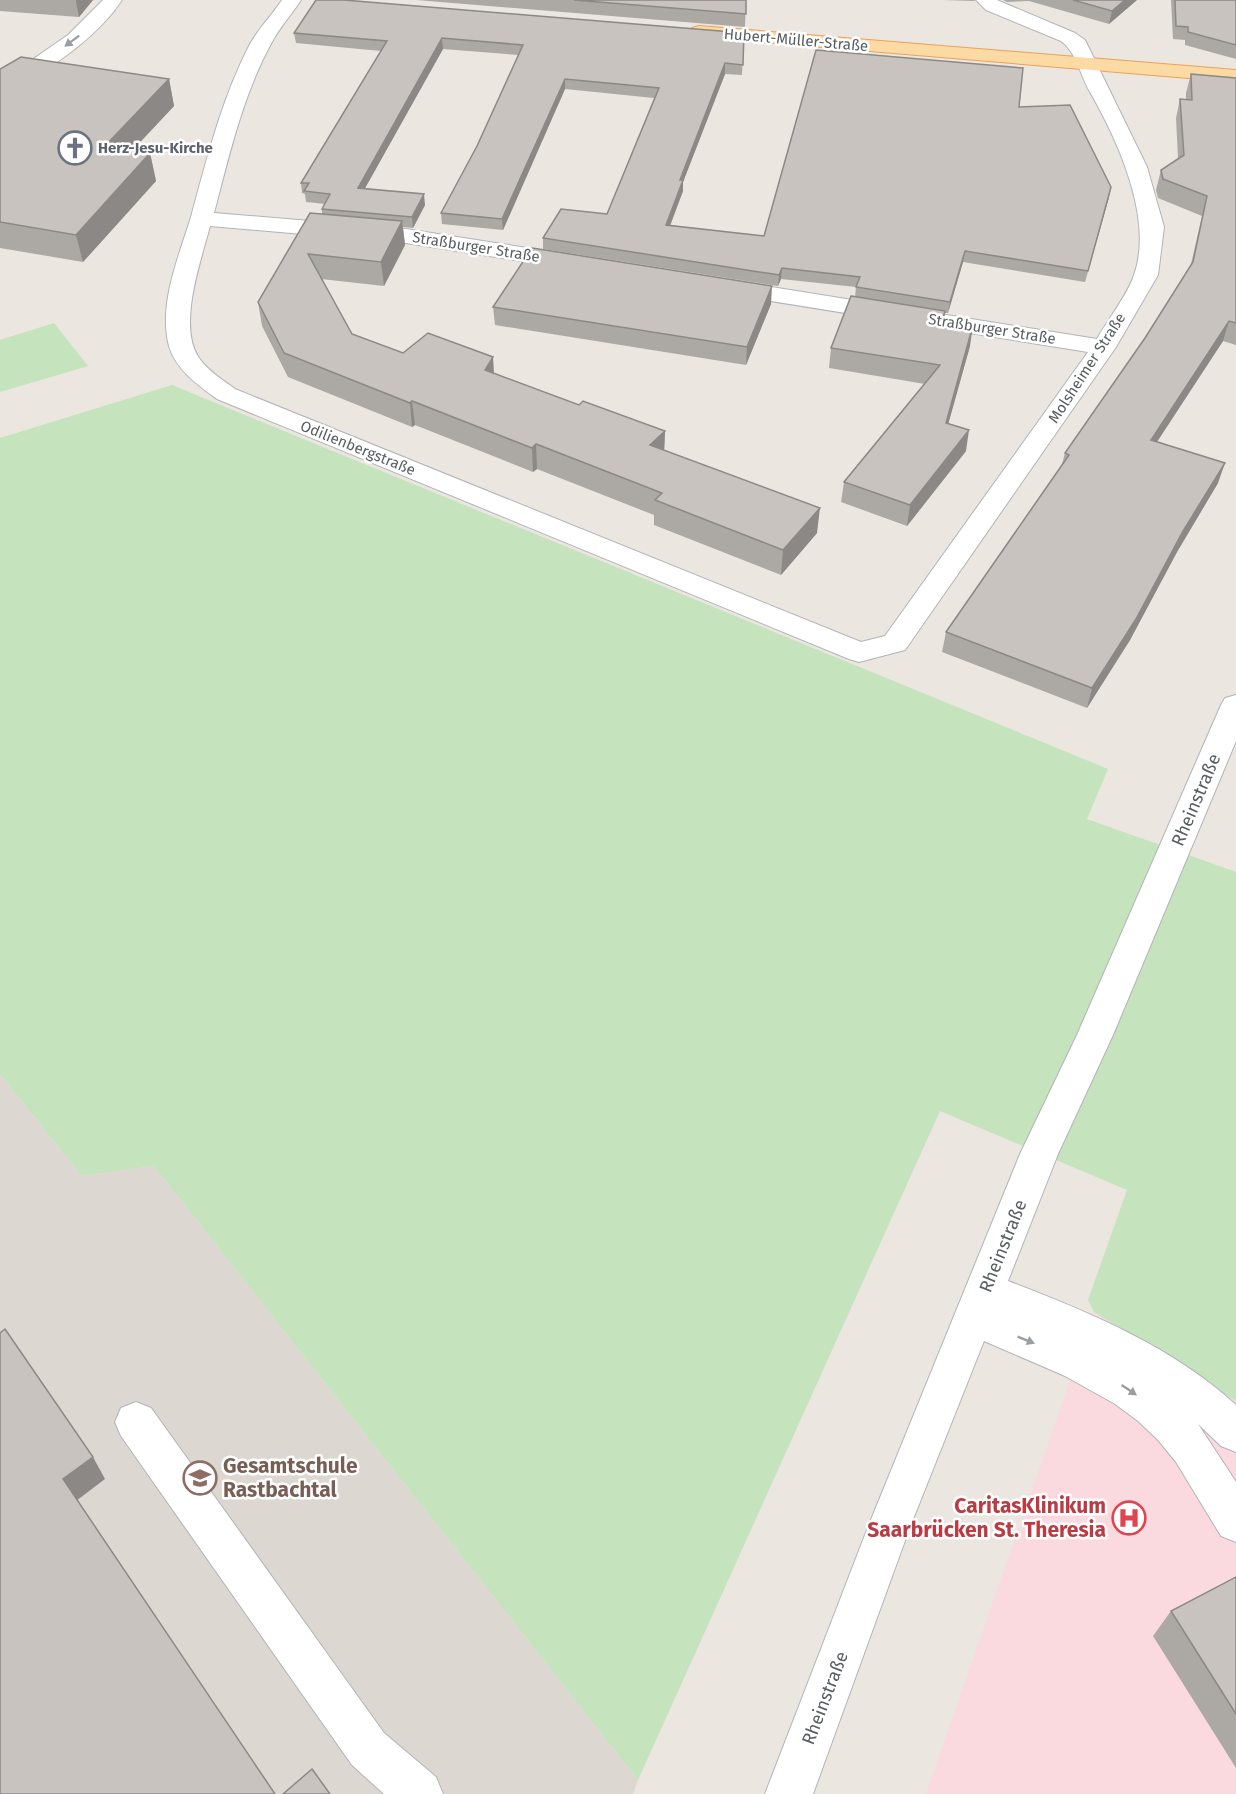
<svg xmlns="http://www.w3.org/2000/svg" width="1236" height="1794" font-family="'Fira Sans',sans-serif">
<rect width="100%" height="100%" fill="#ebe6e0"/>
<path fill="#ddd7d1" d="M0 1074 82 1176 154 1166 638 1780 633 1794H0Z"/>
<path fill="#fadadf" d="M1094 1312 1236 1401V1794H926Z"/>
<g fill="#c5e3bc">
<path d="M54 323 88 366 0 392V340Z"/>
<path d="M172 385 1108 769 1087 819 1236 872V1401L1094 1312 1088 1300 1127 1190 940 1111 638 1780 154 1166 82 1176 0 1074V438Z"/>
</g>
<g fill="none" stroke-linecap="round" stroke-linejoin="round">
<defs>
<g id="minor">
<path d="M103 0H122C94 42 48 68 7 95L0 97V82L68 35Z"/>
<path d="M282 0H301C292 14 280 27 272 42 243 94 229 156 214 213L406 229 572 255 580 257 584 262 580 267 572 269 406 243 210 226C201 261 177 326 199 358 208 371 223 380 235 389L861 642 885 636 1088 352 727 294 719 292 715 287 719 282 727 280 1097 339C1107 321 1128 294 1134 275 1154 219 1118 141 1090 92 1080 75 1077 53 1061 41L986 10 976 0H997L1075 33 1085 40 1147 167 1164 227 1158 275 1116 347 905 650 859 662 849 659 217 399C198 385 176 370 169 346 158 304 179 256 191 217 207 158 222 98 250 44 259 28 272 15 282 0Z"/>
<path d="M1236 695V741L1113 1035 1058 1154 1008 1281C1089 1312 1171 1346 1236 1405V1452L1221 1446 1198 1424 1236 1482V1542L1221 1536 1176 1462 1158 1440 1138 1421 1115 1404 1065 1376 984 1341 910 1527 813 1794H765L868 1527 1020 1154 1077 1035 1221 705 1225 698Z"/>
<path d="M136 1402 151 1408 384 1733 436 1777 443 1794H384L352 1765 121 1436 115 1422 121 1408Z"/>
</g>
<path id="major" d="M699 26 1236 70V82L692 36 689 32 692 28Z"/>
</defs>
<use href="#minor" stroke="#b1b4b7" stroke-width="2"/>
<use href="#major" stroke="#eca158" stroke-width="2"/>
<use href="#minor" fill="#fff" fill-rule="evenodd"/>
<use href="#major" fill="#fcdaa4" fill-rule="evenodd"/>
</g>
<g fill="#aca8a4">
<path d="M0 0H93L79 17 0 11Z"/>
<path d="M416 0H746L745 27Z"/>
<path d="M942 0H975L974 1Z"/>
<path d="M1003 0H1137L1109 24 1029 1 1007 2Z"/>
<path d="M1171 0H1236V59L1185 45V40L1173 39Z"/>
<path d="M294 33H744L742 75 725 74 683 182V191L670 226 764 236 1019 107 1109 197 1085 282 963 262 948 313H945L943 327 970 346 948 423 966 451 907 526 841 502 844 482 925 384 829 368 831 348 855 297 856 287 781 279 778 286 543 249V238L607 214 654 98 565 89 503 230 442 224 441 213 477 146 518 55 443 49 365 188 425 205 413 228 403 227 405 245 384 286 321 279 352 334 403 353 493 357 494 374 579 405 665 431 664 450 817 533 781 575 654 525V515L537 469 533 472 415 425 412 427 288 377 262 326 258 302 322 214V209L325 204 306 202 305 194 302 193 301 183 381 51 296 43Z"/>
<path d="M0 69 169 79 174 106 132 151 150 153 156 181 83 262 0 248Z"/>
<path d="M1191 74 1236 78V345L1223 341 1157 442 1218 483 1177 552 1130 640 1087 708 942 652 946 632 1062 464 1065 453 1145 338 1191 264 1202 216 1158 198 1156 190 1161 170 1178 158 1176 118 1180 99 1186 100V93Z"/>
<path d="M771 304 746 365 495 325 493 307Z"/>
<path d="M1236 1577V1768L1153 1636 1171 1611Z"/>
</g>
<g fill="#8c8886">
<path d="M76 0H93L79 17 76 1Z"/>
<path d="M1125 0H1137L1109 24 1112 11Z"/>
<path d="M442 38 443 49 359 199 358 188Z"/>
<path d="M725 63V74L683 182V191L666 236V225L680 180Z"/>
<path d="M169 79 174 106 110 174 104 147Z"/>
<path d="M565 79V89L503 230 502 219Z"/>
<path d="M150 153 156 181 83 262 76 235Z"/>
<path d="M1111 187 1109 197 1085 282 1088 271Z"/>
<path d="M424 194 425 205 413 228 412 217Z"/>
<path d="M402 221 405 245 384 286 381 262Z"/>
<path d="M965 251 963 262 948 313 950 302Z"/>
<path d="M782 268 781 279 778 286 779 275Z"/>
<path d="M772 286 771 304 746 365 747 347Z"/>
<path d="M945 311 942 331 940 327Z"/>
<path d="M1229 321 1223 341 1145 460 1151 440Z"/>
<path d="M973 325 970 346 943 443 946 423Z"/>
<path d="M493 357 494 381 485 370Z"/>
<path d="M412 401 415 425 412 427 410 403Z"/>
<path d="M969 430 966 451 907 526 910 505Z"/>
<path d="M665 431 664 456 650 445Z"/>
<path d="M536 444 537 469 533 472 532 448Z"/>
<path d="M1225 463 1218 483 1177 552 1130 640 1087 708 1092 688 1183 531Z"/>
<path d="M820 508 817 533 781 575 783 550Z"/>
<path d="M93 1457 105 1479 76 1501 63 1479Z"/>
</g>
<g fill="#c8c3bf" stroke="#8c8886" stroke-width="1.5">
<path d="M316 0H344L744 33 743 65 725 63 680 180H683L666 225 764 236 816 50 1023 68 1019 107 1070 105 1111 187 1088 271 965 251 950 302 856 287 860 277 782 268 779 275 543 238 561 209 607 214 659 88 565 79 502 219 441 213 477 146 523 45 442 38 358 188 424 194 412 217 322 209 330 194 304 191 309 183H301L387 41 294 33Z"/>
<path d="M574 0H746V14Z"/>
<path d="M1073 0H1125L1112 11Z"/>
<path d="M1175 0H1236V45L1188 32V27L1176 26Z"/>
<path d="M21 57 169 79 104 147 150 153 76 235 0 222V69Z"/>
<path d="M1191 74 1236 78V323L1229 321 1151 440 1225 463 1183 531 1136 619 1092 688 946 632 1069 455 1065 453 1145 338 1193 262 1207 196 1163 179 1161 170 1184 155 1180 99 1192 100Z"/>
<path d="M310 213 402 221 381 262 308 254 352 334 403 353 428 333 493 357 485 370 579 405 583 401 665 431 650 445 820 508 783 550 655 500 662 493 536 444 532 448 412 401 410 403 284 353 258 302Z"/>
<path d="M532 248 772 286 747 347 493 307Z"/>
<path d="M851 296 945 311 940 327 968 331 973 325 946 423 969 430 910 505 844 482 940 365 831 348Z"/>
<path d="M5 1329 93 1457 63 1479 275 1794H0V1333Z"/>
<path d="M1236 1577V1714L1171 1611Z"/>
<path d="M312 1769 330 1794H283Z"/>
</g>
<defs><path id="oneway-solid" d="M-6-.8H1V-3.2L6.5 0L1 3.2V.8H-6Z" transform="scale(1.5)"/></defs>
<g fill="#9b9ea0">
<use href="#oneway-solid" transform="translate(72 41) rotate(143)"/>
<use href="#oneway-solid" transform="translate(1026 1340) rotate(22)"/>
<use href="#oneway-solid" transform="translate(1129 1390) rotate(34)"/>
</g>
<defs>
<symbol id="church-ring" viewBox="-11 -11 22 22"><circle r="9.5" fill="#fff" stroke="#6b7280" stroke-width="1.5"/><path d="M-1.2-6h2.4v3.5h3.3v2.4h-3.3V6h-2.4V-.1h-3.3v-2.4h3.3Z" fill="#6b7280"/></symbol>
<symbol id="school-ring" viewBox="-11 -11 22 22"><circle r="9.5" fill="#fff" stroke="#8d6e63" stroke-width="1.5"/><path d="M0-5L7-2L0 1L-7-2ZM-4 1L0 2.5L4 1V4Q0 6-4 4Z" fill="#8d6e63"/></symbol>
<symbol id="hospital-ring" viewBox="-11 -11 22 22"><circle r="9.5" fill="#fff" stroke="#e0444e" stroke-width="1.5"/><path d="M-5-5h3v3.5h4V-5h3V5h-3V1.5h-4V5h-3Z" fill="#e0444e"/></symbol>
</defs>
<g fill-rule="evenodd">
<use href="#church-ring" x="56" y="129" width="38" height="38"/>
<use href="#school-ring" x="181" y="1459" width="38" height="38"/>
<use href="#hospital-ring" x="1110" y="1499" width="38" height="38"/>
</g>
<g text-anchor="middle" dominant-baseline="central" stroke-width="5" stroke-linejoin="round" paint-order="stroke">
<g font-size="15" fill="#585e60" stroke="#fff">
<text transform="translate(796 40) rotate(5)">Hubert-Müller-Straße</text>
<text transform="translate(476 247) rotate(9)">Straßburger Straße</text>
<text transform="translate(992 329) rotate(9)">Straßburger Straße</text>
<text transform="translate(1087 368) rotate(-57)">Molsheimer Straße</text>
<text transform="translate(358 448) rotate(22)">Odilienbergstraße</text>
</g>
<g font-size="15" font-weight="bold" fill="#5b616d" stroke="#fff" text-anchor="start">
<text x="98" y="148">Herz-Jesu-Kirche</text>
</g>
<g font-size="18" fill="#585e60" stroke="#fff">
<text transform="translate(1196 800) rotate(-67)">Rheinstraße</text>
<text transform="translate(1003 1246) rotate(-68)">Rheinstraße</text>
<text transform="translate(825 1698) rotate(-69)">Rheinstraße</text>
</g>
<g font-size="21" font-weight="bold" fill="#785e54" stroke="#fff" text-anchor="start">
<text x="223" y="1466">Gesamtschule<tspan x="223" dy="24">Rastbachtal</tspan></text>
</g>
<g font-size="21" font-weight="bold" fill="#be3a42" stroke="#fff" text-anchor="end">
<text x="1106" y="1506">CaritasKlinikum<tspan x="1106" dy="24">Saarbrücken St. Theresia</tspan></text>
</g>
</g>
</svg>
